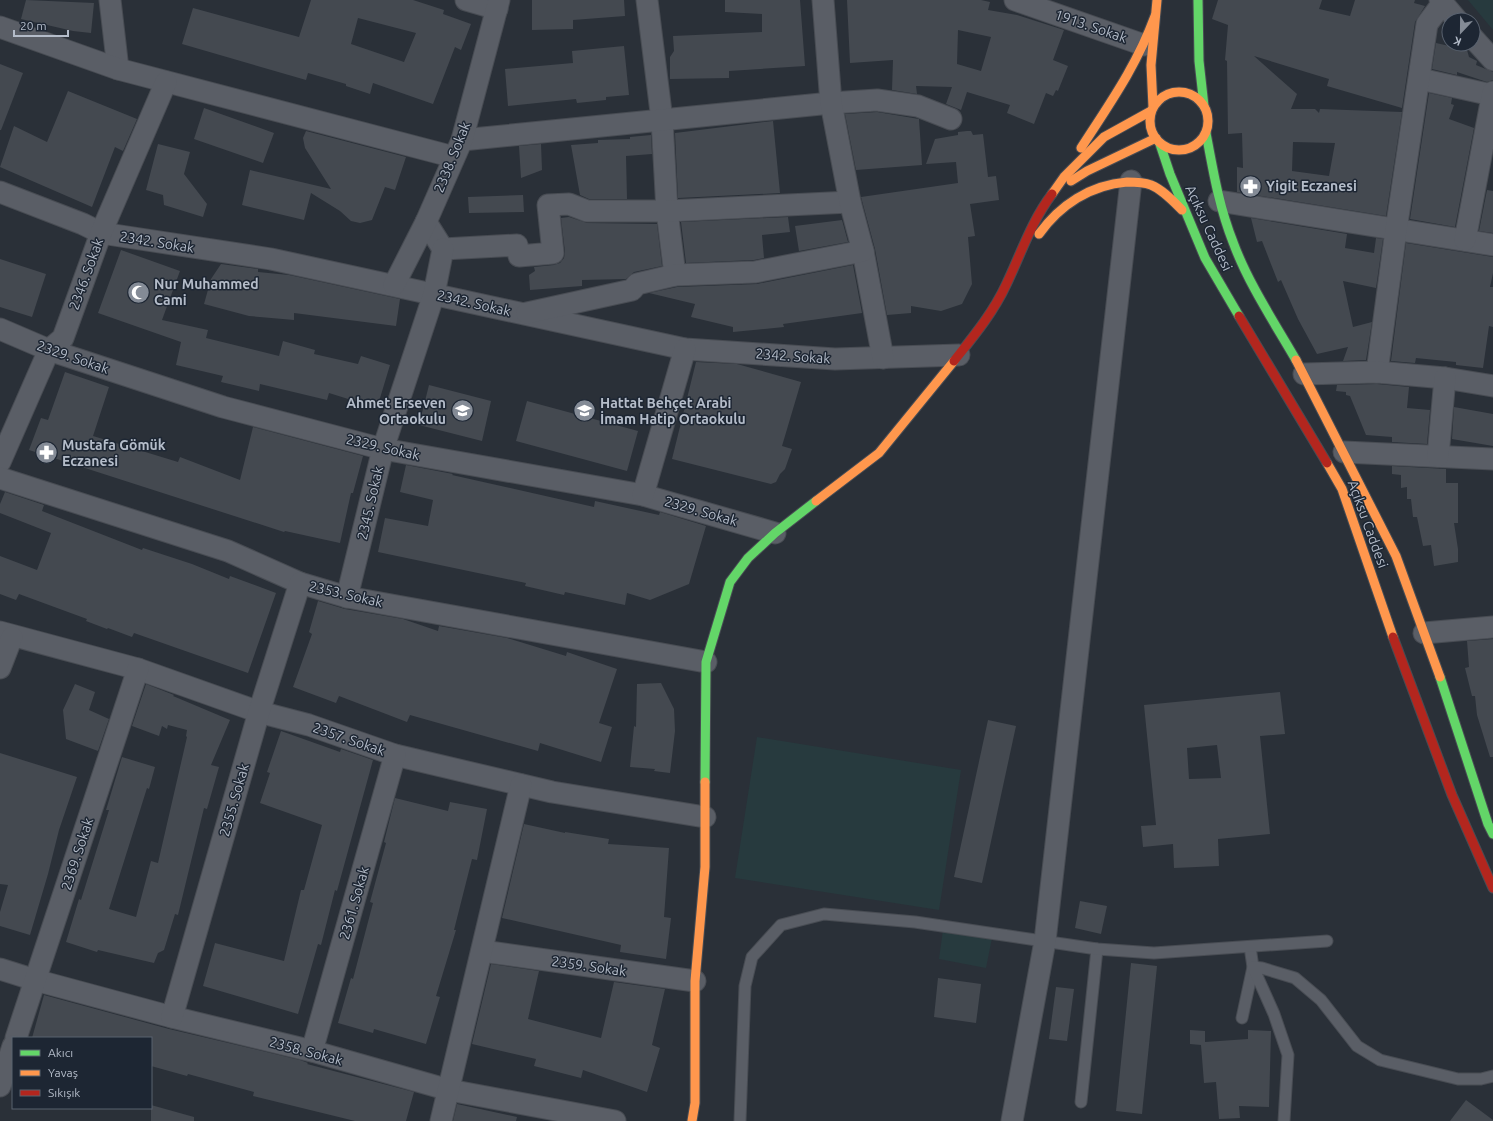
<svg xmlns="http://www.w3.org/2000/svg" width="1493" height="1121" font-family="Ubuntu,sans-serif">
<rect width="100%" height="100%" fill="#2a3038"/>
<g fill="#273a3e">
<path d="M1468 0H1493V30Z"/>
<path d="M757 737 961 770 939 910 735 878Z"/>
<path d="M943 930 992 938 986 968 939 959Z"/>
</g>
<g fill="#444950" fill-rule="evenodd">
<path d="M26 0 94 3 91 33 73 31 21 19Z"/>
<path d="M311 0H413L444 10 443 14 471 24 461 50 455 47 433 104 373 83 370 94 346 86V84L308 73 306 80 182 44 193 8 299 37ZM358 18 416 33 404 62 351 44Z"/>
<path d="M532 0H624L625 16 573 20V29L532 30Z"/>
<path d="M725 0H800L805 66 729 71V78L670 79V57L674 51 673 36 762 32V14L725 12Z"/>
<path d="M847 0H981L990 2 988 10 1017 15 1064 30 1053 60 1068 66 1058 91 1056 90 1053 96 1046 93 1034 124 1007 113 1010 105 967 92 961 110 946 104 952 87 916 86 917 94 892 90 893 60 850 63ZM958 30 991 37 981 71 957 64Z"/>
<path d="M1218 0H1322L1319 9 1350 16 1355 0H1415L1414 3 1425 6 1415 22 1402 108 1327 86 1329 79 1254 56 1297 94 1291 109H1315L1319 113 1320 109 1402 112 1386 216 1237 192V167L1243 168 1242 133 1228 134 1227 61 1225 60 1228 25 1212 19ZM1293 142 1335 143 1329 176 1292 171Z"/>
<path d="M1436 43 1467 50 1469 57 1477 61 1476 65 1493 72V80L1487 82 1457 72V75L1432 69Z"/>
<path d="M624 46 629 95 606 97V100L577 103 576 99 508 106 505 69 573 63 572 51Z"/>
<path d="M0 64 23 73 1 130H0Z"/>
<path d="M68 91 137 119 123 151 115 147 92 207 0 167 14 126 47 142Z"/>
<path d="M1429 93 1452 98 1451 104 1454 105 1449 119 1474 128 1455 227 1410 219Z"/>
<path d="M204 108 274 133 263 163 194 139Z"/>
<path d="M877 112 919 119 922 165 856 170 845 114Z"/>
<path d="M773 121 780 193 678 198 675 133Z"/>
<path d="M306 131 406 157 395 190 385 187 372 220 360 223 351 221 340 211 311 193 304 220 242 205 250 170 331 189 305 148 303 138Z"/>
<path d="M967 131H971L973 135 983 134 988 177 996 176 999 200 970 204 975 236 968 237 972 284 962 304 941 311 911 306V313L887 315 875 249 861 197 958 183 956 162 926 164 935 139 958 135V132Z"/>
<path d="M651 135 652 154 626 156 627 199H589L580 195 571 145 598 143V140L630 139V137Z"/>
<path d="M158 144 190 152 184 174 207 204 203 217 164 205 163 195 146 190Z"/>
<path d="M541 144 542 170 521 178 519 146Z"/>
<path d="M1487 190 1493 191V233L1479 231Z"/>
<path d="M523 195 524 212 469 213 468 197Z"/>
<path d="M569 217 587 223 657 224 662 266 634 272 626 279 582 280V286L530 290 529 275 535 271 534 267 554 265 560 263 564 258 565 252 561 218Z"/>
<path d="M788 217 790 232 762 235 764 258 754 260 686 263 681 222Z"/>
<path d="M1251 218 1347 234 1345 248 1374 253 1376 238 1383 239 1376 288 1343 281 1353 327 1372 322 1366 360 1343 361 1348 347 1317 354 1298 319 1281 280 1278 282 1262 241 1257 242Z"/>
<path d="M842 220 848 242 799 251 795 226Z"/>
<path d="M1406 243 1493 257V273L1490 287H1493V327L1489 326 1483 368 1456 365V362L1416 358 1415 363 1391 361Z"/>
<path d="M121 250 180 271 162 320 208 330 206 338 279 356 283 341 315 350 314 354 358 364 361 356 390 365 377 408 329 393 327 400 260 384 259 391 221 382 223 376 176 365 181 342 98 313Z"/>
<path d="M0 259 46 274 32 317 0 307Z"/>
<path d="M221 264 258 269V272L289 275 400 299 396 326 294 313V320L249 316 204 304 211 279Z"/>
<path d="M853 265 862 313 783 324 784 327 733 332V327L691 317 695 304 649 293 677 287 757 284Z"/>
<path d="M696 362 737 364 801 382 782 446 792 449 785 469 780 474 776 482 771 484 672 459Z"/>
<path d="M65 372 109 387 93 436 178 462 180 457 240 480 253 427 363 456 353 493H351L340 543 285 531 284 532 29 450 41 418 48 420Z"/>
<path d="M1377 384 1409 387 1407 408 1430 410 1427 444 1392 442V437L1366 435 1350 396 1346 395V392L1336 391 1337 385Z"/>
<path d="M429 385 491 401 482 441 419 425Z"/>
<path d="M527 401 638 431 627 471 516 441Z"/>
<path d="M1454 407 1493 414V446L1452 439Z"/>
<path d="M406 465 453 474 452 475 594 507 595 501 659 515 660 512 706 526 689 584 650 600 627 593 625 605 565 592 564 595 525 586 526 583 378 552 385 518 428 526 433 500 400 492Z"/>
<path d="M1392 466 1446 469V483H1458V523H1454L1458 549V562L1434 566 1431 545 1423 546 1417 517H1413L1411 499H1407V487L1401 488V475L1392 474Z"/>
<path d="M5 492 44 505 42 511 142 550 143 548 192 564 229 579 230 576 276 593 248 673 134 633 132 637 108 628 107 629 86 621 87 619 19 594 16 600 0 594V556L37 570 51 533 0 513V504Z"/>
<path d="M318 601 345 609 403 619 438 631 439 626 507 638 566 656 567 652 617 669 599 723 612 727 601 762 540 743 538 751 410 715 407 722 339 696 336 703 293 687 312 634 309 632Z"/>
<path d="M1493 639V757H1490L1477 715 1475 696H1472L1465 668 1469 667 1467 641Z"/>
<path d="M661 683 674 709 675 731 670 773 654 771 655 769 630 767 634 726 636 727 637 684Z"/>
<path d="M75 684 95 692 89 710 109 719 98 751 66 739 63 710Z"/>
<path d="M146 684 174 695 173 696 230 720 211 765 219 767 207 809 204 808 178 915 175 914 164 950 158 953 154 963 98 950 97 952 66 942 79 899 81 900 109 810H106L122 757 155 767 149 789 147 788 109 909 136 917 151 861 158 863 187 737 186 736 187 730 168 725 167 729 162 726 159 736 132 726Z"/>
<path d="M1280 692 1285 734 1260 736 1270 834 1218 839 1219 866 1174 868 1173 844 1143 847 1141 826 1156 825 1144 705ZM1217 745 1221 778 1189 779 1187 748Z"/>
<path d="M988 720 1016 726 982 883 954 877Z"/>
<path d="M281 731 340 752 341 749 373 760 337 891 335 890 321 945 318 944 298 1014 203 986 215 943 284 961 301 890H304L322 825 260 803 270 773 267 772Z"/>
<path d="M0 753 77 777 59 830 48 874 30 935 0 926V912L8 885 0 884Z"/>
<path d="M395 798 448 811 450 802 487 809 477 860 472 859 454 930H456L436 996 440 997 426 1044 374 1029 373 1033 338 1023 351 978 353 979 373 903 370 902 386 843 384 842Z"/>
<path d="M524 824 565 833V832L609 839 608 844 669 848 664 917 671 918 666 959 620 952 621 945 502 918Z"/>
<path d="M1080 901 1107 906 1101 934 1075 928Z"/>
<path d="M1131 963 1157 966 1142 1114 1116 1111Z"/>
<path d="M491 964 539 971 528 1019 601 1038 614 982 665 989 652 1045 660 1048 647 1092 583 1070 581 1078 534 1066 536 1059 472 1044Z"/>
<path d="M938 978 981 984 976 1023 934 1017Z"/>
<path d="M1056 987 1074 989 1067 1041 1049 1039Z"/>
<path d="M44 995 169 1029 300 1060 308 1063 307 1064 414 1092 406 1121H355L253 1096 254 1092 188 1074 187 1076 151 1066V1038H32Z"/>
<path d="M1190 1030 1205 1031V1042L1248 1039V1030L1271 1031 1269 1107 1239 1106 1240 1118 1219 1119 1216 1082 1204 1083 1201 1045 1190 1044Z"/>
<path d="M1466 1100 1493 1120V1121H1450Z"/>
<path d="M457 1104 517 1117 516 1121H453Z"/>
<path d="M151 1105 194 1117V1121H151Z"/>
</g>
<g fill="none" stroke-linecap="round" stroke-linejoin="round">
<defs>
<g id="lane">
<path d="M1242 1018 1253 967 1250 947"/>
<path d="M1081 1102 1097 949"/>
<path d="M740 1121 745 986 752 957 781 925 824 914 915 922 1097 949 1154 953 1327 941"/>
<path d="M1284 1121 1288 1055 1274 1014 1253 967 1262 968 1295 978 1321 1000 1357 1046 1380 1060 1458 1079H1481L1493 1076"/>
</g>
<g id="street">
<path d="M110 0 118 69"/>
<path d="M466 0 497 9"/>
<path d="M647 0 662 120 667 211 675 275"/>
<path d="M1015 0 1144 45"/>
<path d="M1440 0 1457 20"/>
<path d="M0 27 118 69 454 157"/>
<path d="M1473 38 1493 60"/>
<path d="M1420 79 1492 95"/>
<path d="M462 140 831 103 877 100 918 106 951 119"/>
<path d="M0 192 83 224 101 233 271 259 685 349 835 359 959 355"/>
<path d="M1219 201 1493 245"/>
<path d="M426 222 443 249 517 245 519 256 553 253 548 205 569 204 587 211H667L850 202"/>
<path d="M1465 240 1493 92"/>
<path d="M863 251 883 358"/>
<path d="M394 285 426 222 462 140 499 0"/>
<path d="M527 313 632 290 637 284 675 275 755 272 863 251 850 202 831 103 823 0"/>
<path d="M0 329 49 350 223 407 383 449 643 495 775 533"/>
<path d="M1377 372 1396 230 1427 24 1442 4"/>
<path d="M1304 374 1377 372 1445 378 1493 386"/>
<path d="M1344 452 1493 459"/>
<path d="M1438 456 1445 378"/>
<path d="M0 462 49 350 63 338 101 233 166 82"/>
<path d="M0 478 228 551 300 583 347 597 706 662"/>
<path d="M643 495 685 349"/>
<path d="M347 597 383 449 434 294 443 249"/>
<path d="M0 632 138 669 259 712 309 725 395 755 552 792 705 817"/>
<path d="M1424 633 1493 627"/>
<path d="M0 668 12 637"/>
<path d="M482 951 695 981"/>
<path d="M0 969 35 980 172 1017 312 1051 449 1090 615 1121"/>
<path d="M172 1017 259 712 300 583"/>
<path d="M16 1038 138 669"/>
<path d="M312 1051 395 755"/>
<path d="M0 1086 13 1046"/>
<path d="M441 1121 521 785"/>
<path d="M1012 1121 1045 941 1131 181"/>
</g>
<g id="fast">
<path d="M1198 0 1199 61 1204 106"/>
<path d="M1206 133C1213 170 1219 207 1233 242 1248 283 1274 322 1296 360"/>
<path d="M1160 144 1170 174 1205 258 1239 316"/>
<path d="M1440 677 1488 824 1493 834"/>
<path d="M705 782 706 662 730 582 748 558 775 533 816 501"/>
</g>
<g id="slow">
<circle cx="1179" cy="121" r="29"/>
<path d="M1153 107 1151 65 1157 0"/>
<path d="M1081 148C1110 103 1136 67 1155 16"/>
<path d="M1071 181 1087 171 1156 138"/>
<path d="M1052 194 1064 177 1104 137 1151 111"/>
<path d="M1039 234C1060 205 1090 185 1127 182 1135 182 1143 182 1151 185 1163 190 1173 201 1182 210"/>
<path d="M1296 360 1396 556 1440 677"/>
<path d="M1327 463 1342 489 1393 637"/>
<path d="M816 501 879 453 954 361"/>
<path d="M692 1121 695 1103V981L705 867V782"/>
</g>
<g id="jam">
<path d="M1239 316 1327 463"/>
<path d="M954 361C973 337 993 313 1006 285 1021 254 1031 222 1052 194"/>
<path d="M1393 637 1452 795 1493 888"/>
</g>
</defs>
<use href="#lane" stroke="#484c53" stroke-width="13"/>
<use href="#street" stroke="#484c53" stroke-width="23"/>
<use href="#fast" stroke="#484c53" stroke-width="11"/>
<use href="#slow" stroke="#484c53" stroke-width="11"/>
<use href="#jam" stroke="#484c53" stroke-width="11"/>
<use href="#lane" stroke="#5a5e66" stroke-width="11"/>
<use href="#street" stroke="#5a5e66" stroke-width="21"/>
<use href="#fast" stroke="#63d668" stroke-width="9"/>
<use href="#slow" stroke="#ff974d" stroke-width="9"/>
<use href="#jam" stroke="#b3261e" stroke-width="9"/>
</g>
<defs>
<symbol id="pharmacy-disc" viewBox="-11 -11 22 22"><circle r="9.5" fill="#848b96" stroke="#1d2633"/><path d="M-2-6h4v4h4v4h-4v4h-4v-4h-4v-4h4Z" fill="#fff"/></symbol>
<symbol id="mosque-disc" viewBox="-11 -11 22 22"><circle r="9.5" fill="#848b96" stroke="#1d2633"/><path d="M3.5-4.9A6 6 0 1 0 3.5 4.9A5 5 0 1 1 3.5-4.9Z" fill="#fff"/></symbol>
<symbol id="school-disc" viewBox="-11 -11 22 22"><circle r="9.5" fill="#848b96" stroke="#1d2633"/><path d="M0-5L7-2L0 1L-7-2ZM-4 1L0 2.5L4 1V4Q0 6-4 4Z" fill="#fff"/></symbol>
</defs>
<g fill-rule="evenodd">
<use href="#pharmacy-disc" x="1238" y="174" width="25" height="25"/>
<use href="#mosque-disc" x="126" y="280" width="25" height="25"/>
<use href="#school-disc" x="450" y="398" width="25" height="25"/>
<use href="#school-disc" x="572" y="398" width="25" height="25"/>
<use href="#pharmacy-disc" x="34" y="440" width="25" height="25"/>
</g>
<g text-anchor="middle" dominant-baseline="central" stroke-width="3" stroke-linejoin="round" paint-order="stroke">
<g font-size="14" fill="#b4bcc9" stroke="#1d2633">
<text transform="translate(1091 26) rotate(19)">1913. Sokak</text>
<text transform="translate(452 157) rotate(-68)">2338. Sokak</text>
<text transform="translate(1209 228) rotate(65)">Açıksu Caddesi</text>
<text transform="translate(157 242) rotate(9)">2342. Sokak</text>
<text transform="translate(86 274) rotate(-70)">2346. Sokak</text>
<text transform="translate(474 303) rotate(13)">2342. Sokak</text>
<text transform="translate(793 356) rotate(4)">2342. Sokak</text>
<text transform="translate(73 357) rotate(19)">2329. Sokak</text>
<text transform="translate(383 447) rotate(13)">2329. Sokak</text>
<text transform="translate(370 503) rotate(-77)">2345. Sokak</text>
<text transform="translate(701 511) rotate(16)">2329. Sokak</text>
<text transform="translate(1368 524) rotate(70)">Açıksu Caddesi</text>
<text transform="translate(346 594) rotate(13)">2353. Sokak</text>
<text transform="translate(349 739) rotate(19)">2357. Sokak</text>
<text transform="translate(234 800) rotate(-74)">2355. Sokak</text>
<text transform="translate(77 854) rotate(-72)">2369. Sokak</text>
<text transform="translate(354 903) rotate(-74)">2361. Sokak</text>
<text transform="translate(589 966) rotate(8)">2359. Sokak</text>
<text transform="translate(306 1051) rotate(15)">2358. Sokak</text>
</g>
<g font-size="14" font-weight="bold" fill="#b4bcc9" stroke="#1d2633" text-anchor="start">
<text x="1266" y="186">Yigit Eczanesi</text>
<text x="154" y="284">Nur Muhammed<tspan x="154" dy="16">Cami</tspan></text>
<text x="446" y="403" text-anchor="end">Ahmet Erseven<tspan x="446" dy="16">Ortaokulu</tspan></text>
<text x="600" y="403">Hattat Behçet Arabi<tspan x="600" dy="16">İmam Hatip Ortaokulu</tspan></text>
<text x="62" y="445">Mustafa Gömük<tspan x="62" dy="16">Eczanesi</tspan></text>
</g>
</g>
<rect x="12" y="1037" width="140" height="72" fill="#1d2633" stroke="#59626f"/>
<rect x="20" y="1050" width="20" height="6" fill="#63d668" stroke="#59626f"/>
<text x="48" y="1057" font-size="12" fill="#b4bcc9">Akıcı</text>
<rect x="20" y="1070" width="20" height="6" fill="#ff974d" stroke="#59626f"/>
<text x="48" y="1077" font-size="12" fill="#b4bcc9">Yavaş</text>
<rect x="20" y="1090" width="20" height="6" fill="#b3261e" stroke="#59626f"/>
<text x="48" y="1097" font-size="12" fill="#b4bcc9">Sıkışık</text>
<g transform="translate(1461 32) rotate(202)"><circle r="19" fill="#1d2633" stroke="#59626f"/>
<path d="M0-3L7 15L0 10L-7 15Z" fill="#848b96"/>
<text y="-6" font-size="11" font-weight="bold" text-anchor="middle" fill="#b4bcc9">K</text>
</g>
<path d="M14 30v6h54v-6" fill="none" stroke="#b4bcc9" stroke-width="2"/>
<text x="20" y="30" font-size="12" fill="#b4bcc9" stroke="#1d2633" stroke-width="3" paint-order="stroke">20 m</text>
</svg>
